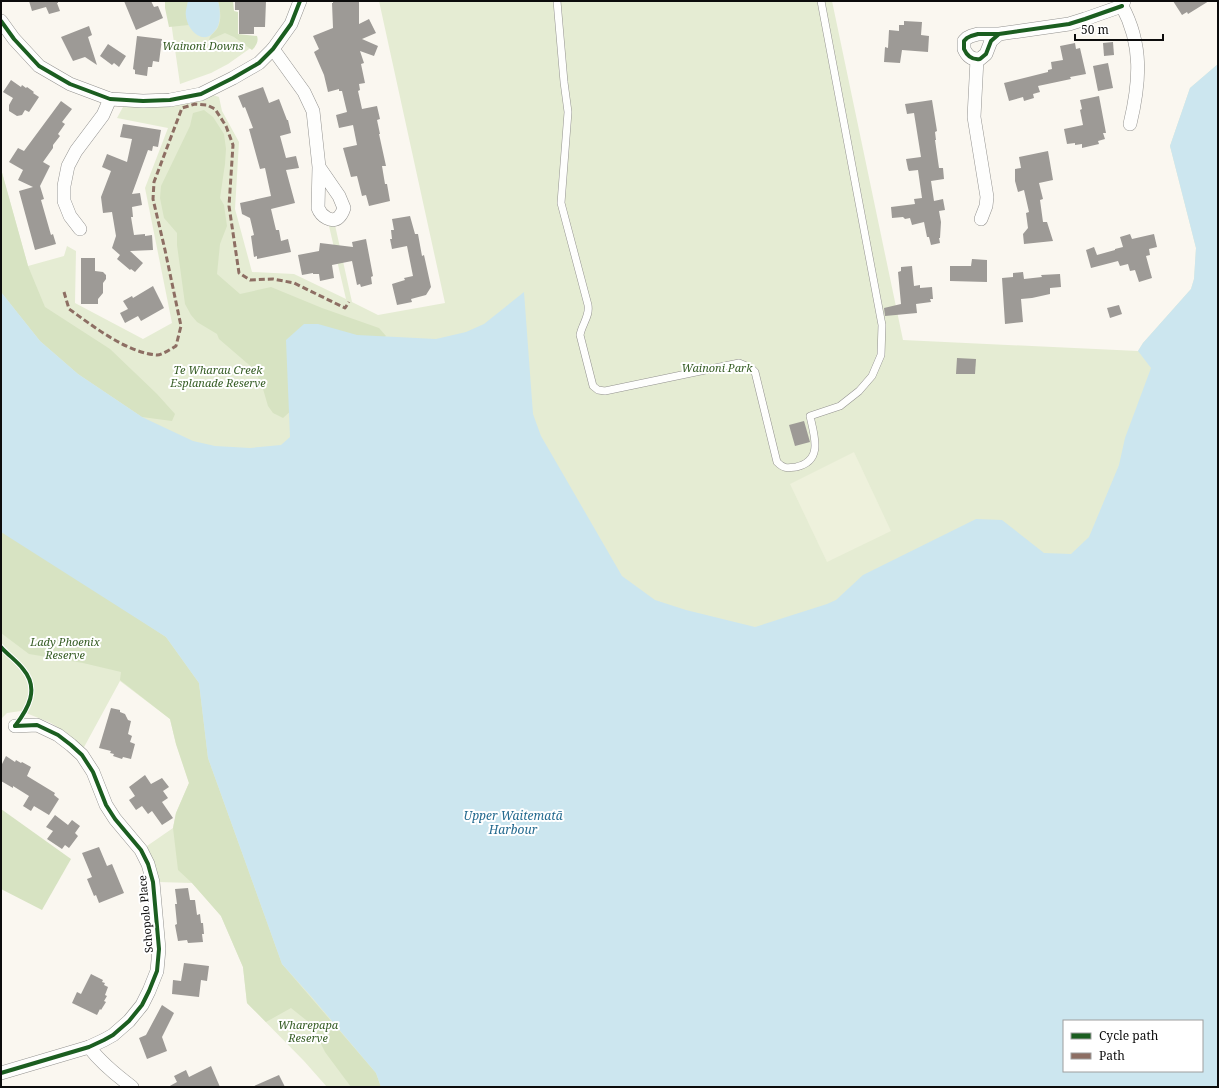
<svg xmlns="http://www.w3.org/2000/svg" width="1219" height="1088" font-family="'Noto Serif',serif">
<rect width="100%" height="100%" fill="#faf7f0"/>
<g fill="#e5ecd3" fill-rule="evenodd">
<path d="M168 1H222L225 28 252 47 228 64 211 73 180 84Z"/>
<path d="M379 1H832L903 340 1138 351 1143 343 1191 289 1194 279 1196 248 1170 146 1190 88 1218 64V1087H327L304 1061 247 1003 243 967 221 916 192 883 158 882 154 865 147 846 173 828 176 813 189 783 176 744 170 719 120 681 83 749 65 732 51 723 21 711 7 713 1 719V169L28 266 64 256 67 246 76 251 75 303 143 339 172 323 145 188 168 128 117 118 123 107 166 106 213 95 219 97 222 111 239 142 235 209 252 272 294 274 346 299 329 226 335 225 352 302 378 315 445 303ZM1064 1021H1202V1071H1064Z"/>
</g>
<g fill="#d7e3c2">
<path d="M165 1H188L186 16 189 25 169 27 165 8Z"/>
<path d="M218 1H233L234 11 238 12V34L257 36C259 41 256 46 252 50L234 37 225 33 209 40C210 34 216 32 218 27 222 19 220 9 218 1Z"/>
<path d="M204 110 213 117 224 134 226 149 225 164 220 198 224 205 227 226 220 244 217 274 240 294 271 287 322 308 379 328 386 336 305 398 283 418 273 413 268 406 263 389 255 370 219 339 217 334 197 322 191 315 185 304 177 245V233L164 218 160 198 161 186 190 126 193 113Z"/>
<path d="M1 169 28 266 45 307 110 349 157 394 175 414 172 421 142 417 78 374 40 341 1 292Z"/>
<path d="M1 529 166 637 199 683 208 758 282 964 376 1073 381 1087H351L325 1052 311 1024 291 1008 266 1022 247 1003 243 967 221 916 192 883 178 870 173 828 176 813 189 783 176 744 170 719 120 680 121 672 83 663 29 654 1 633Z"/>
<path d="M1 809 71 859 42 910 1 889Z"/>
</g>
<path fill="#eef1dc" d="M854 452 891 531 827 562 790 484Z"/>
<g fill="#cce6ef" fill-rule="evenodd">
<path d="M188 1H218C220 9 221 17 218 26 217 28 215 31 213 33 202 45 187 29 186 16 185 12 187 6 188 1Z"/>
<path d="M1218 64V1087H381L376 1073 310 995 282 964 208 758 199 683 166 637 1 532V292L40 341 78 374 142 417 193 441 215 446 250 448 281 445 290 437 286 340 304 324H318L357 335 436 339 466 332 484 324 524 292 533 414 541 436 622 576 655 600 686 610 755 627 827 604 836 600 863 575 976 519 1002 520 1044 553 1071 554 1089 537 1119 465 1125 438 1151 368 1138 351 1143 343 1191 289 1194 279 1196 248 1170 146 1190 88ZM1064 1021H1202V1071H1064Z"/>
</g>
<g fill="#9d9a96">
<path d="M29 1H58V3H57L60 11 49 14 46 7 32 11Z"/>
<path d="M124 1H151L154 7 158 6 163 18 136 30Z"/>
<path d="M235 1H266L265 27H254V34H239V10H235Z"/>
<path d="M333 1H359V24L369 19 376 33 362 39 378 46 374 56 360 51 364 63 361 64 365 83 359 84 360 90 358 91 362 109 377 106 380 119 377 120 380 134H379L386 166H382L385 184H387L390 201 369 206 366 195 362 196 357 176 351 177 343 148 357 145 353 125 339 128 336 115 347 112 342 91H339V89L328 92 324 75 314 52 319 49 313 36 333 28 332 3H333Z"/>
<path d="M1173 1H1209L1188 14 1187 12 1182 15Z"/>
<path d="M904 21 922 22 921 35 929 36 928 52 902 50 900 63 884 62 885 47 888 48 889 30 899 31V25H904Z"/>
<path d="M89 26 92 35 88 37 97 65 85 57 73 61 61 37Z"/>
<path d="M137 36 162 39 159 62 153 61 152 67H148L147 76 135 74V70L133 69Z"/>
<path d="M1113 42 1114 55 1104 56 1103 43Z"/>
<path d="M1075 43 1076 49 1080 48 1086 74 1070 77 1071 79 1038 86 1040 92 1033 94 1034 98 1024 101 1023 97 1009 101 1004 83 1048 72V70L1052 69 1051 62 1063 60 1060 46Z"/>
<path d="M108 44 126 56 119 67 114 63 112 65 100 56Z"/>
<path d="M1108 63 1113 88 1098 91 1093 66Z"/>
<path d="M11 80 21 87 22 85 26 88 27 87 34 92 33 93 39 97 29 112 25 110 22 115 17 116 9 111V105L13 98 3 92Z"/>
<path d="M263 87 269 103 279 99 287 120H288L291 133 280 136 286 158 296 156 299 168 286 170 295 203 271 209 276 230H279L281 241 288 239 291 252 257 259V256L254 257 251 236 254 235 250 218 242 214 240 203 271 196 265 168 260 169 249 129 253 128 245 107 243 108 238 96Z"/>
<path d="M1099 96 1106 133H1103L1105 139 1098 141 1099 144 1082 148V144L1075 145V143L1067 144 1064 129 1083 125 1080 110 1082 109 1080 100Z"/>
<path d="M932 100 937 131 935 132 936 140H935L939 168H943L944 179 931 181 934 201 943 199 945 210 939 211 941 222 940 238H939L940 243 931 245 929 237H927L924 222 912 225 910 218 905 219 903 217 892 218 891 207 915 204 914 199 922 198 918 170 909 171 908 169 906 159 921 157 914 113 907 114 905 104Z"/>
<path d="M61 101 72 109 62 122 65 124 58 134 60 136 53 145V148L43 162 50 166 40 186 44 199 41 200 51 235 53 234 56 244 35 250 19 191 33 187 18 180 23 170 9 162 18 148 24 151Z"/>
<path d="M123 124 161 130 158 147 153 146 152 151 148 150 132 194 140 193 142 205 132 207 133 217H131L134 235 145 234V236L152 235 153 250 130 251 143 263 135 272 131 269 130 270 117 259 120 255 112 248 116 236 112 212 103 213 101 197 111 171 102 167 107 154 127 162 132 139 120 137Z"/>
<path d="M1048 151 1053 180 1039 183 1043 199 1040 200 1043 222H1047L1053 241 1024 244 1023 234 1028 228 1026 213 1029 212 1024 190 1018 192 1015 181V169L1021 168 1019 157Z"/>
<path d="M410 216 415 234H418L422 256 424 255 431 287 426 295 411 299 412 302 397 305 392 284 405 280 404 278 413 276 407 246 392 249 390 239H392L391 230H394L392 219Z"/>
<path d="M1130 234 1132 239 1154 234 1157 247 1149 249 1150 255 1146 256 1152 278 1139 282 1135 270 1130 271 1128 264 1120 266 1118 261 1091 268 1086 250 1094 247 1097 255 1115 250V249L1123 247 1120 237Z"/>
<path d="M366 239 373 276 371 277 372 284 361 287 360 284 357 285 352 261 332 265 334 278 320 281 319 274H313V273L302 275 298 255 319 251 320 243 353 247 352 242Z"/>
<path d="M81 258H95V271L103 272 106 275V279L103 283V293L98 299V304H81Z"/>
<path d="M972 259 987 260V282L950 281V266H971Z"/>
<path d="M912 266 914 286 920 285V288L932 287 933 299H930L931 302 916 304 917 313 885 316 884 308 901 304 898 272 901 271V267Z"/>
<path d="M1023 272 1024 279 1042 277 1041 275 1060 274 1061 287 1050 288V294L1032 298 1021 299 1023 322 1005 324 1002 278 1013 277V273Z"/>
<path d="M153 286 164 308 141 321 138 316 125 323 120 313 128 309 123 301 132 296 133 298Z"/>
<path d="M1119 305 1122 314 1110 318 1107 308Z"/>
<path d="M957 358 976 359 975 374H956Z"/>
<path d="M804 421 810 442 795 446 789 425Z"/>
<path d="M111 708 120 710V712L125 714 128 720 131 721 128 734 132 736 130 742 135 744 131 759 123 757 122 759 113 756 114 754 110 753 111 751 99 748Z"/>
<path d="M6 756 15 762 16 760 21 763 22 762 31 767 27 776 55 793 54 795 59 799 49 815 34 806 31 811 23 806 29 796 13 786V788L1 781V766Z"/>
<path d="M145 775 151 784 162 778 169 787 163 791 168 798 162 802 173 818 162 825 152 811 148 814 142 806 136 810 129 800 135 796 129 787Z"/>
<path d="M55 815 68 825 72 820 80 826 75 833 78 836 69 848 65 845 62 849 47 839 53 831 46 827Z"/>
<path d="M99 847 107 866 112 864 124 893 99 903 96 895 94 896 87 879 92 877 82 853Z"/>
<path d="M188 888 190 900H195L197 915 200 914 201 923H203L204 934H202L203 942 188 943 187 940 178 941 175 925 177 924 175 904H177L175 889Z"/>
<path d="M184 963 209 966 207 981 201 980 199 997 172 994 173 980 181 981Z"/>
<path d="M91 974 103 980 102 982 105 983 104 985 108 987 105 995 107 996 104 1001 106 1002 101 1010 100 1009 97 1015 72 1003 77 992 81 994Z"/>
<path d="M162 1005 174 1013 162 1037 167 1051 147 1059 139 1038 146 1035Z"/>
<path d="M211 1066 220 1087H168L177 1082 174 1076 186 1070 189 1077Z"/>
<path d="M279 1075 285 1087H252Z"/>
</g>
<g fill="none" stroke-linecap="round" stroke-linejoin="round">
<defs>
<path id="service" d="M557 1 564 82 568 112 561 203 588 305C590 316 582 324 580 335L593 386 598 390 605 391 739 363 751 368 755 372 777 462C784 469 787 468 796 467 824 461 814 435 810 416L840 406 859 391 872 376 881 355 882 325 821 1"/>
<g id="minor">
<path d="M1124 1 1122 6C1143 45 1140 82 1130 124"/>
<path d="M1 21 14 39 39 66 70 84 110 99 143 101 170 100 201 94 233 78 259 63 273 49 291 24 300 1"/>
<path d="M999 34 991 41 986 54 980 59C972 60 967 56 964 49V41L967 38 971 36 978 34H999L1069 24 1085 19 1122 6"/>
<path d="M273 49 304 92 313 111 319 167 318 208C321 216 332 224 339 217 342 214 343 211 344 208L339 196 319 167"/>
<path d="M977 59 974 117 987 197 986 206 981 219"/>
<path d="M80 229 70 216 64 201V186L68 166 76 151 103 115 110 99"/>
<path d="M89 1047C101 1063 116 1075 132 1087"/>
<path d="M1 1073 89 1047 104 1040 113 1035 129 1021 142 1005 149 991 157 971 159 949 153 882 148 864 141 850 115 819 106 805 93 772 82 755 71 745 58 735 37 725 15 726"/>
</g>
</defs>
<use href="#service" stroke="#93928f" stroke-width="8"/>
<use href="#minor" stroke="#93928f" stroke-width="14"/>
<use href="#service" stroke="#fefefd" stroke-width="7"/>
<use href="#minor" stroke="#fefefd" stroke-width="13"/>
<path stroke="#8d6e63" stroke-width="3" stroke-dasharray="6 3" stroke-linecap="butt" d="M64 292 69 309C93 326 127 353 157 355 162 355 171 349 176 346L181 326 165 250 153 199 154 182 182 108 195 104 207 105 215 109 226 126 233 145 229 206 239 273 250 280 273 279 294 283 345 308 349 302"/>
<defs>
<g id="cycleway">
<path d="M1 21 14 39 39 66 70 84 110 99 143 101 170 100 201 94 233 78 259 63 273 49 291 24 300 1"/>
<path d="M999 34 991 41 986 54 980 59C972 60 967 56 964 49V41L967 38 971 36 978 34H999L1069 24 1085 19 1122 6"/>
<path d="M1 647C8 655 17 661 23 669 40 689 28 709 15 726"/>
<path d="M1 1073 89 1047 104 1040 113 1035 129 1021 142 1005 149 991 157 971 159 949 153 882 148 864 141 850 115 819 106 805 93 772 82 755 71 745 58 735 37 725 15 726"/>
</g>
</defs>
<use href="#cycleway" stroke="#fff" stroke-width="6"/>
<use href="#cycleway" stroke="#1b5e20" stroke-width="4"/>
</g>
<g text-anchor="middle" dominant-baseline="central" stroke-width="4" stroke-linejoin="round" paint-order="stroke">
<g font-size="11" font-style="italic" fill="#355c24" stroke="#fff">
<text x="203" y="45">Wainoni Downs</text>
<text x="717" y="367">Wainoni Park</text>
<text x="218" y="369">Te Wharau Creek<tspan x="218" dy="13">Esplanade Reserve</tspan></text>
<text x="65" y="641">Lady Phoenix<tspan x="65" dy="13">Reserve</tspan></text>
<text x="308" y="1024">Wharepapa<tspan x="308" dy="13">Reserve</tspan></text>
</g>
<g font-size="11" fill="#0c0c0c" stroke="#fff">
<text transform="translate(145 914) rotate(-95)">Schopolo Place</text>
</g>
<g font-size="12" font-style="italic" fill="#246a8f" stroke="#fff">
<text x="513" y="815">Upper Waitematā<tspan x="513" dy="14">Harbour</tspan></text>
</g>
</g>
<rect width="1219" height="1088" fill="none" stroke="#0c0c0c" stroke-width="4"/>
<rect x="1063" y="1020" width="140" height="52" fill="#ffffff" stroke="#9e9e9e"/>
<rect x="1071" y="1033" width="20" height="6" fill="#1b5e20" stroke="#9e9e9e"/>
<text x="1099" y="1040" font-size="12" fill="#0c0c0c">Cycle path</text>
<rect x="1071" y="1053" width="20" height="6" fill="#8d6e63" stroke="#9e9e9e"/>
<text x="1099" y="1060" font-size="12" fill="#0c0c0c">Path</text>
<path d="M1075 34v6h88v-6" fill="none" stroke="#0c0c0c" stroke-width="2"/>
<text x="1081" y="34" font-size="12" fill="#0c0c0c" stroke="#ffffff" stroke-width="3" paint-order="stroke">50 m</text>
</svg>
